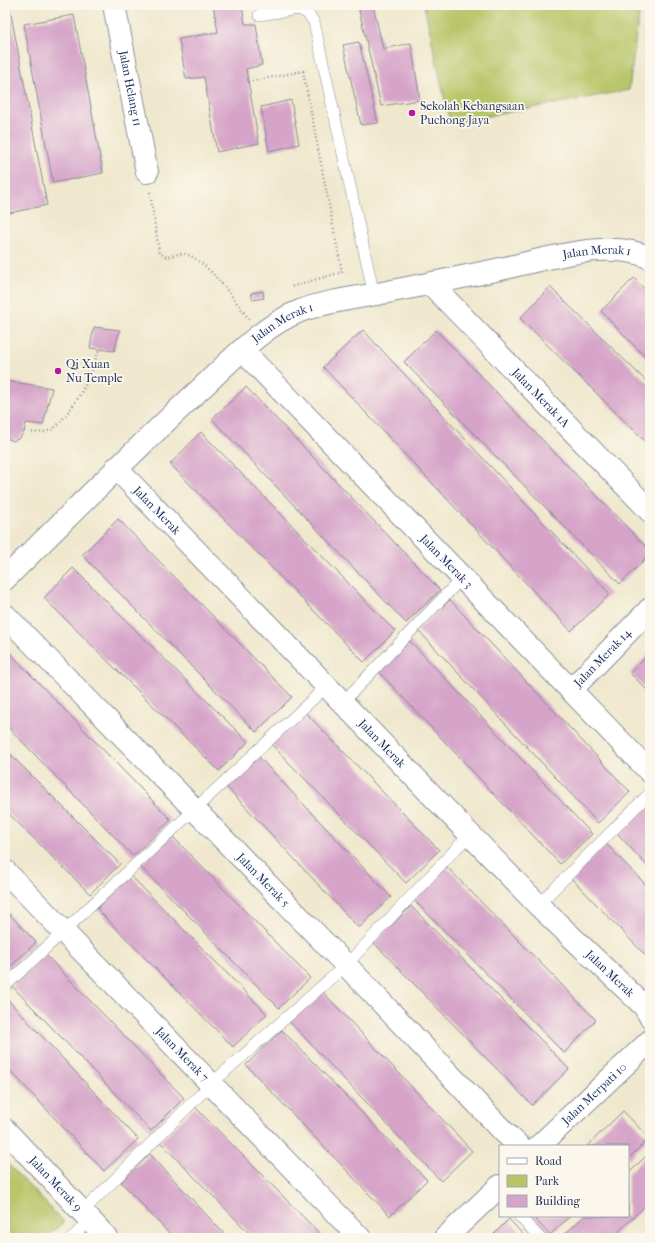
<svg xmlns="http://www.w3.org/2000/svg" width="655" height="1243" font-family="'IM FELL French Canon',serif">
<rect width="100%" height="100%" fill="#fbf7ec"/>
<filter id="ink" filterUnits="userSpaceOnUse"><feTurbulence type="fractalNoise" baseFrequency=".025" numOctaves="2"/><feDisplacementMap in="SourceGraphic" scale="8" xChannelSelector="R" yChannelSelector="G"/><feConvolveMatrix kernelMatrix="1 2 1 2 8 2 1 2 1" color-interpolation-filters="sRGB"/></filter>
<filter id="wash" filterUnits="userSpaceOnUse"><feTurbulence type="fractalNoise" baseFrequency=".012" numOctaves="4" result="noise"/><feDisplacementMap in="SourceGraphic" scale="16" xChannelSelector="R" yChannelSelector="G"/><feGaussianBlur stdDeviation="0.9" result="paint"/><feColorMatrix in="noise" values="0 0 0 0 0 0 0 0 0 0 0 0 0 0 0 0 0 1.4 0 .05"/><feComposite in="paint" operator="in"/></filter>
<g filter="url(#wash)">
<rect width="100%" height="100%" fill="#f0e8ce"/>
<g fill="#b8c567" stroke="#6a7a62">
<path d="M424 5H640L629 90 450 123Z"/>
<path d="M5 1161 64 1222 44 1238H5Z"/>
</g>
<g id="blocks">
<g fill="#d6a4c9">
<path d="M213 5H242L245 24H256L262 65 246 69 259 143 217 152 204 77 186 79 179 39 218 32Z"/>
<path d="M358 5H373L383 49 411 43 420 100 381 106Z"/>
<path d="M10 9 47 205 5 214V10Z"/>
<path d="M74 15 103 173 53 183 24 24Z"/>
<path d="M359 42 378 123 361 125 343 45Z"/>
<path d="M291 100 299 144 269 151 261 107Z"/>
<path d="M634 278 650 295V362L601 311Z"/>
<path d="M550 287 650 385V446L520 318Z"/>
<path d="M263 291 264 298 253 300 251 293Z"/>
<path d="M94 327 120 330 114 351 90 348Z"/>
<path d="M363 330 610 594 571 631 323 367Z"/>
<path d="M436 330 650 551V554L620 584 404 362Z"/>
<path d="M5 381 52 388 43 425 26 423 24 431 20 438 13 441 7 438 5 435Z"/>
<path d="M246 387 440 590 406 623 212 419Z"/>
<path d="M201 432 395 631 364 662 170 464Z"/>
<path d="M118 519 292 697 256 732 82 555Z"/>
<path d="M73 568 248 742 219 771 44 598Z"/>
<path d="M450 600 630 792 598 823 418 630Z"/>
<path d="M410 641 592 834 560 864 378 671Z"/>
<path d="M5 648 171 820 133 856 5 724Z"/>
<path d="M650 653V693L630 673Z"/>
<path d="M302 709 439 850 406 883 269 742Z"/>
<path d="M5 749 120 864 90 894 5 810Z"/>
<path d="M256 754 391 897 359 928 224 784Z"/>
<path d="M646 805 650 809V869L617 833Z"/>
<path d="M171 835 310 978 279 1008 140 866Z"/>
<path d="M606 844 650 889V960L571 878Z"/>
<path d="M447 867 596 1020 564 1053 414 900Z"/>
<path d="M130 875 267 1014 233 1047 97 909Z"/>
<path d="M411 906 569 1069 532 1105 374 943Z"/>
<path d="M5 910 36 942 5 972Z"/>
<path d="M45 954 184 1098 151 1131 12 986Z"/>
<path d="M320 989 472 1151 441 1181 288 1020Z"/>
<path d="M8 1000 138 1139 104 1171 5 1065V1003Z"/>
<path d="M282 1030 427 1180 390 1216 246 1065Z"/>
<path d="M195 1107 324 1238H254L160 1142Z"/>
<path d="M623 1111 649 1138 628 1159V1146H587Z"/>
<path d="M650 1152V1201L612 1238H561L584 1216H628V1174Z"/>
<path d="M150 1154 228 1238H173L121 1182Z"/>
<path d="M532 1216H570L550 1235Z"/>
<path d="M509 1219 526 1238H490Z"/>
</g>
</g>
</g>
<g filter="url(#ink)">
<use href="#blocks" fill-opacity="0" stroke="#868c96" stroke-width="1"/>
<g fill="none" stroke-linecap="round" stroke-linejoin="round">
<defs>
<g id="service">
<path d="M259 15 299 9 308 14 314 22 374 295"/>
<path d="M343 702 462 578"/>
<path d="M538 905 650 793"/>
<path d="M5 986 327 686"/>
<path d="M82 1212 212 1083 346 965 470 834"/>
<path d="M519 1216 540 1238"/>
<path d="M72 1238 89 1220"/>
</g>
<g id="minor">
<path id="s1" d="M114 5 147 172"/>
<path id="s2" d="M431 284 650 511"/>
<path id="s3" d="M242 350 650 772"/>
<path id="s4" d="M116 468 538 905 644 1006 650 1016"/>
<path id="s5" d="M5 579C68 516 131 454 196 393 227 365 261 326 300 311 326 301 355 298 382 293 423 285 464 277 505 268 546 259 612 238 650 258"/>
<path id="s6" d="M5 615 346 965 504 1132 519 1146"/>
<path id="s7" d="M571 690 650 609"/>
<path id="s8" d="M5 871 360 1238"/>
<path id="s9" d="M5 1130 107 1238"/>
<path id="s10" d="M539 1146 650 1041"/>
<path d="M445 1238 500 1186"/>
</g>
</defs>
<use href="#service" stroke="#868c96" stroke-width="12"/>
<use href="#minor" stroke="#868c96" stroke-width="24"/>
<g stroke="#868c96" stroke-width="2.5" stroke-dasharray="1 3" stroke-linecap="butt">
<path d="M248 82 303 71 342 272 290 287"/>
<path d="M150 192 159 252 166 257C172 256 179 253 185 254 207 259 235 301 249 319"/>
<path d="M24 431C32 432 41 434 48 431 55 429 60 423 64 417 83 394 90 377 99 349"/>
</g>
<use href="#service" stroke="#fff" stroke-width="11"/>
<use href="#minor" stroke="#fff" stroke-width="22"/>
</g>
</g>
<g fill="#b5179e" stroke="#fbf7ec" stroke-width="1.5">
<circle cx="412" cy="113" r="4"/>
<circle cx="58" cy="371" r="4"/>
</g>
<g text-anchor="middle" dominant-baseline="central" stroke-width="3.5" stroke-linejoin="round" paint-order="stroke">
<g font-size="12" fill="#1b2f5e" stroke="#fbf7ec">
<text stroke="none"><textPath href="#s1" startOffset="85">Jalan Helang 11</textPath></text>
<text stroke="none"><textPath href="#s5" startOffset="703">Jalan Merak 1</textPath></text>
<text stroke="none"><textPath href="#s5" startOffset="379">Jalan Merak 1</textPath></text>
<text stroke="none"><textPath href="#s2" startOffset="158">Jalan Merak 1A</textPath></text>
<text stroke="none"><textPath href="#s4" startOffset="59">Jalan Merak</textPath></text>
<text stroke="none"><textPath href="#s3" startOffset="294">Jalan Merak 3</textPath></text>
<text stroke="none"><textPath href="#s7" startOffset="45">Jalan Merak 14</textPath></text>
<text stroke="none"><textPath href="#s4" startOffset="383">Jalan Merak</textPath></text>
<text stroke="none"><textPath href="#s6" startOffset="370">Jalan Merak 5</textPath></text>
<text stroke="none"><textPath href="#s4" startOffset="707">Jalan Merak</textPath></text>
<text stroke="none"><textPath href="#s8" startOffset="255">Jalan Merak 7</textPath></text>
<text stroke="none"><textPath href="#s10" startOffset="76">Jalan Merpati 10</textPath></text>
<text stroke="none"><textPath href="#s9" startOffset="74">Jalan Merak 9</textPath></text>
</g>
<g font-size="12" fill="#1b2f5e" stroke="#fbf7ec" text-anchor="start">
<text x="420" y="106">Sekolah Kebangsaan<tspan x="420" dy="14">Puchong Jaya</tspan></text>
<text x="66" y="364">Qi Xuan<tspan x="66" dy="14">Nu Temple</tspan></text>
</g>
</g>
<rect width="655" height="1243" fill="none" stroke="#fbf7ec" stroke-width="20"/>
<rect x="499" y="1145" width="130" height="72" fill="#fbf7ec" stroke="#a1a7b3"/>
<rect x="507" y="1158" width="20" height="6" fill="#ffffff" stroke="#a1a7b3"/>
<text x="535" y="1165" font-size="12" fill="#1b2f5e">Road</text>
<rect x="507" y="1175" width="20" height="12" fill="#b8c567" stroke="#a1a7b3"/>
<text x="535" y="1185" font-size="12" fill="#1b2f5e">Park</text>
<rect x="507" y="1195" width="20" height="12" fill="#d6a4c9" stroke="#a1a7b3"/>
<text x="535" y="1205" font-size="12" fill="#1b2f5e">Building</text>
</svg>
